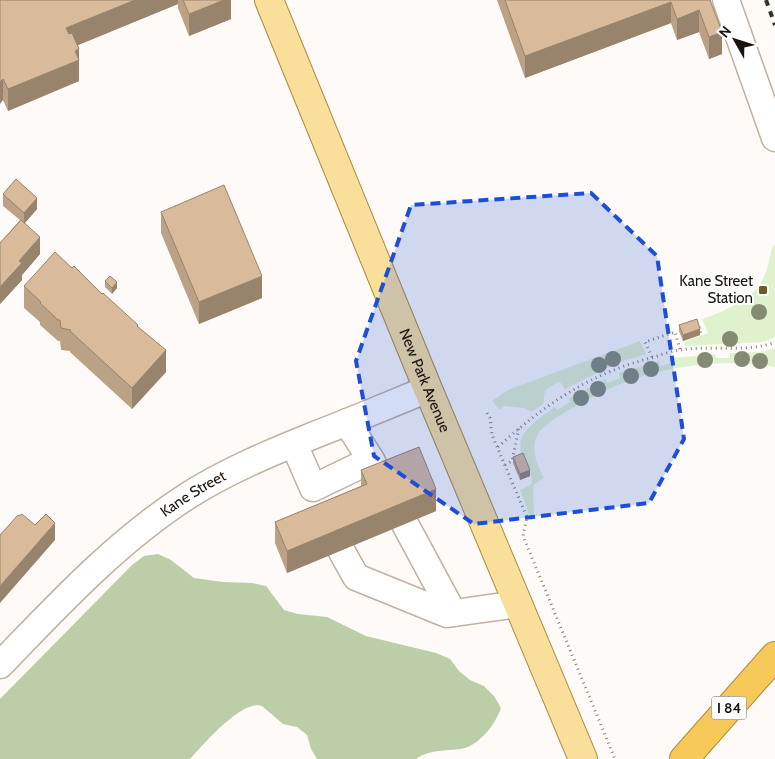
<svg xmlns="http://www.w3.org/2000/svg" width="775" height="759" font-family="Cabin,sans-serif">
<rect width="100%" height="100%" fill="#fdfaf7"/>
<g fill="#e0f1ce">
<path d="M773 245H775V337L763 342 685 346 684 342 708 333 702 319C727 310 756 300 766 272 769 264 770 254 773 245Z"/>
<path d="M640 341 646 354 620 362 565 389 561 383 558 382C547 389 543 389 544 403L532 412 524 408 504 406 500 410 492 401 508 390Z"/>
<path d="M775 348V367C701 355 630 372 567 411 555 419 538 427 535 442 532 455 539 467 544 478L533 485 534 515 530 517 520 490 532 484C532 473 527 465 522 455 513 433 540 418 555 407L557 410 570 402 568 399 605 379 607 383 620 378 619 373 659 361 660 366 675 362 674 358 715 354 716 358H730V353L761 352Z"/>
</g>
<path fill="#bccea8" d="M158 554 171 560 194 578 223 582 252 583 266 586 284 610 298 614 327 617 366 636 436 653 450 659 459 671 470 680 484 686 494 696 501 708C496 723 481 743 465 748 448 752 431 748 416 759H317L311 749 307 735 297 727 283 724 262 706C242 699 203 745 190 759H0V699L132 565 144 556Z"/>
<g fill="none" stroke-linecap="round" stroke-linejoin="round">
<defs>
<g id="minor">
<path d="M726 0 775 138"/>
<path d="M347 422 371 460 379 476"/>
<path d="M294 444 313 488 371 460"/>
<path d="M405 524 453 613"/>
<path d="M341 550 356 577 447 614 518 604"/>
<path id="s1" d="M0 665C59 604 117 541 189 495 227 471 270 453 312 436 351 421 389 405 428 389"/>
</g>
<g id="major">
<path id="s2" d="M269 0 428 389 583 759"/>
</g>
<path id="highway" d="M684 759 775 656"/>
</defs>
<use href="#minor" stroke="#c0b1a1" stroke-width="29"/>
<use href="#major" stroke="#a98a3e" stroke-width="30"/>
<use href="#highway" stroke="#a98a3e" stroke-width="30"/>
<g stroke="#86827d" stroke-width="3" stroke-dasharray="1 4" stroke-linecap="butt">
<path d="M699 327 701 334"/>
<path d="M652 357 645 342 675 332 680 350"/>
<path d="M487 413 490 418 492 435 527 517 523 536 615 759"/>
<path d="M498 447C545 404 592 372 655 357 663 354 672 351 680 350 708 345 750 353 775 342"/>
<path d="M505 465 512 461 519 428"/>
</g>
<use href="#minor" stroke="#fff" stroke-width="26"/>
<use href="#major" stroke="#fadf9b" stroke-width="28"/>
<use href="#highway" stroke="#f7c958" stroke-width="28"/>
<path stroke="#342f29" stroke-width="4" stroke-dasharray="6 6" stroke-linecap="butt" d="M766 0 775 25"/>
</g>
<g fill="#848b72">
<circle cx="759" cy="312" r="8"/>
<circle cx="730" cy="339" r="8"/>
<circle cx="613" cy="359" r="8"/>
<circle cx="742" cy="359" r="8"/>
<circle cx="705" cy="360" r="8"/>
<circle cx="760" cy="361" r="8"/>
<circle cx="599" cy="365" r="8"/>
<circle cx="651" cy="369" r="8"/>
<circle cx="631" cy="376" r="8"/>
<circle cx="598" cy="389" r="8"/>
<circle cx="581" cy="398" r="8"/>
</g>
<g fill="#bba185">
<path d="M0 0H231V19L189 36 178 8V4L78 45 79 49V81L8 111 3 100Z"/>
<path d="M497 0H710L722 54 709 59 699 32 677 40 671 23 525 78Z"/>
<path d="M3 194 37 209 25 223 40 254 22 275V280L0 304V243L20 220 3 206Z"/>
<path d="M161 212 262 298 199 324 161 233Z"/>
<path d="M105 281 117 288 112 294 105 287Z"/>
<path d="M24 286 138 327 166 372 132 409 70 352V351L61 350 60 341H58L40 325V322L24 308Z"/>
<path d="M679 325 700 335 683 341 679 331Z"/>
<path d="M513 457 530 476 520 480 513 463Z"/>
<path d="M361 470 436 511 287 573 275 543V522L361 486Z"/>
</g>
<g fill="#98836c">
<path d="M135 0H178V4L66 50V28Z"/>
<path d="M224 0H231V19L189 36V14Z"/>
<path d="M671 2V23L525 78V56Z"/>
<path d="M699 10V32L677 40V19Z"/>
<path d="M722 32V54L709 59V37Z"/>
<path d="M79 49V81L8 111V89Z"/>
<path d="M3 79V100L0 104V82Z"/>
<path d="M37 198V209L24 224V213Z"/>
<path d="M40 237V254L22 275V280L0 304V287L19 261Z"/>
<path d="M262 276V298L199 324V302Z"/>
<path d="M117 282V288L112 294V288Z"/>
<path d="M700 329V335L683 341V335Z"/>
<path d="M166 350V372L132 409V388Z"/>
<path d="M530 470V476L520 480V474Z"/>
<path d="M436 489V511L287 573V551Z"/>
<path d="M55 523V540L0 603V586Z"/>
</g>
<g fill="#d9bb9b" stroke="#98836c">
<path d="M0 0H135L66 28 69 34 72 33 79 49 75 51 79 60 8 89 3 79 0 82Z"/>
<path d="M183 0H224L189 14Z"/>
<path d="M505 0H710L722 32 709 37 699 10 677 19 671 2 525 56Z"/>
<path d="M16 179 37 198 24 213 3 194Z"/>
<path d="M224 185 262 276 199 302 161 212Z"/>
<path d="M21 220 40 237 19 261 22 263 0 287V243Z"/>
<path d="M55 252 72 268 74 266 102 294 103 293 138 325 137 326 166 350 132 388 70 331 71 330 61 328 60 320H58L40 303 41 302 24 286Z"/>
<path d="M110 276 117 282 112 288 105 281Z"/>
<path d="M697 319 700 329 683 335 679 325Z"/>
<path d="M419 447 436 489 287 551 275 522 367 484 361 470Z"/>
<path d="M523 453 530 470 520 474 513 457Z"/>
<path d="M22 514 35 525 46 514 55 523 0 586V535L18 515 19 516Z"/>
</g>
<path fill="#1d4ed8" fill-opacity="0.2" stroke="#1d4ed8" stroke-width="4" stroke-dasharray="10 6" stroke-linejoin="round" d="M591 193 657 256 684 439 649 503 474 524 374 456 356 361 411 205Z"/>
<rect fill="#695e2a" stroke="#fff" stroke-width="2" x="758" y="285" width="10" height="10" rx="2.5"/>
<g text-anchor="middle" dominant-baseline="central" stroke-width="4" stroke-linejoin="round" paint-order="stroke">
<rect fill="#fff" stroke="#5e5a56" stroke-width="1" x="711.5" y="696.5" width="35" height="23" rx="4"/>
<g font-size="14" font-weight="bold" fill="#19140e">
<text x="729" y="708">I 84</text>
</g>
<g font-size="15" fill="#19140e" stroke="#fff" text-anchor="end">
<text x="753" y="281">Kane Street<tspan x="753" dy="17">Station</tspan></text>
</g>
<g font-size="15" fill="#19140e" stroke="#fff">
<text stroke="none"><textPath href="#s2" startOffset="411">New Park Avenue</textPath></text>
<text stroke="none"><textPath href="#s1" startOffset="259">Kane Street</textPath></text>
</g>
</g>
<g transform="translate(735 40) rotate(309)" stroke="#ffffff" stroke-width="4" paint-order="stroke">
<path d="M0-4L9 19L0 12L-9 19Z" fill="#19140e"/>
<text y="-8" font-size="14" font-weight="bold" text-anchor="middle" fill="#19140e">N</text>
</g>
</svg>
